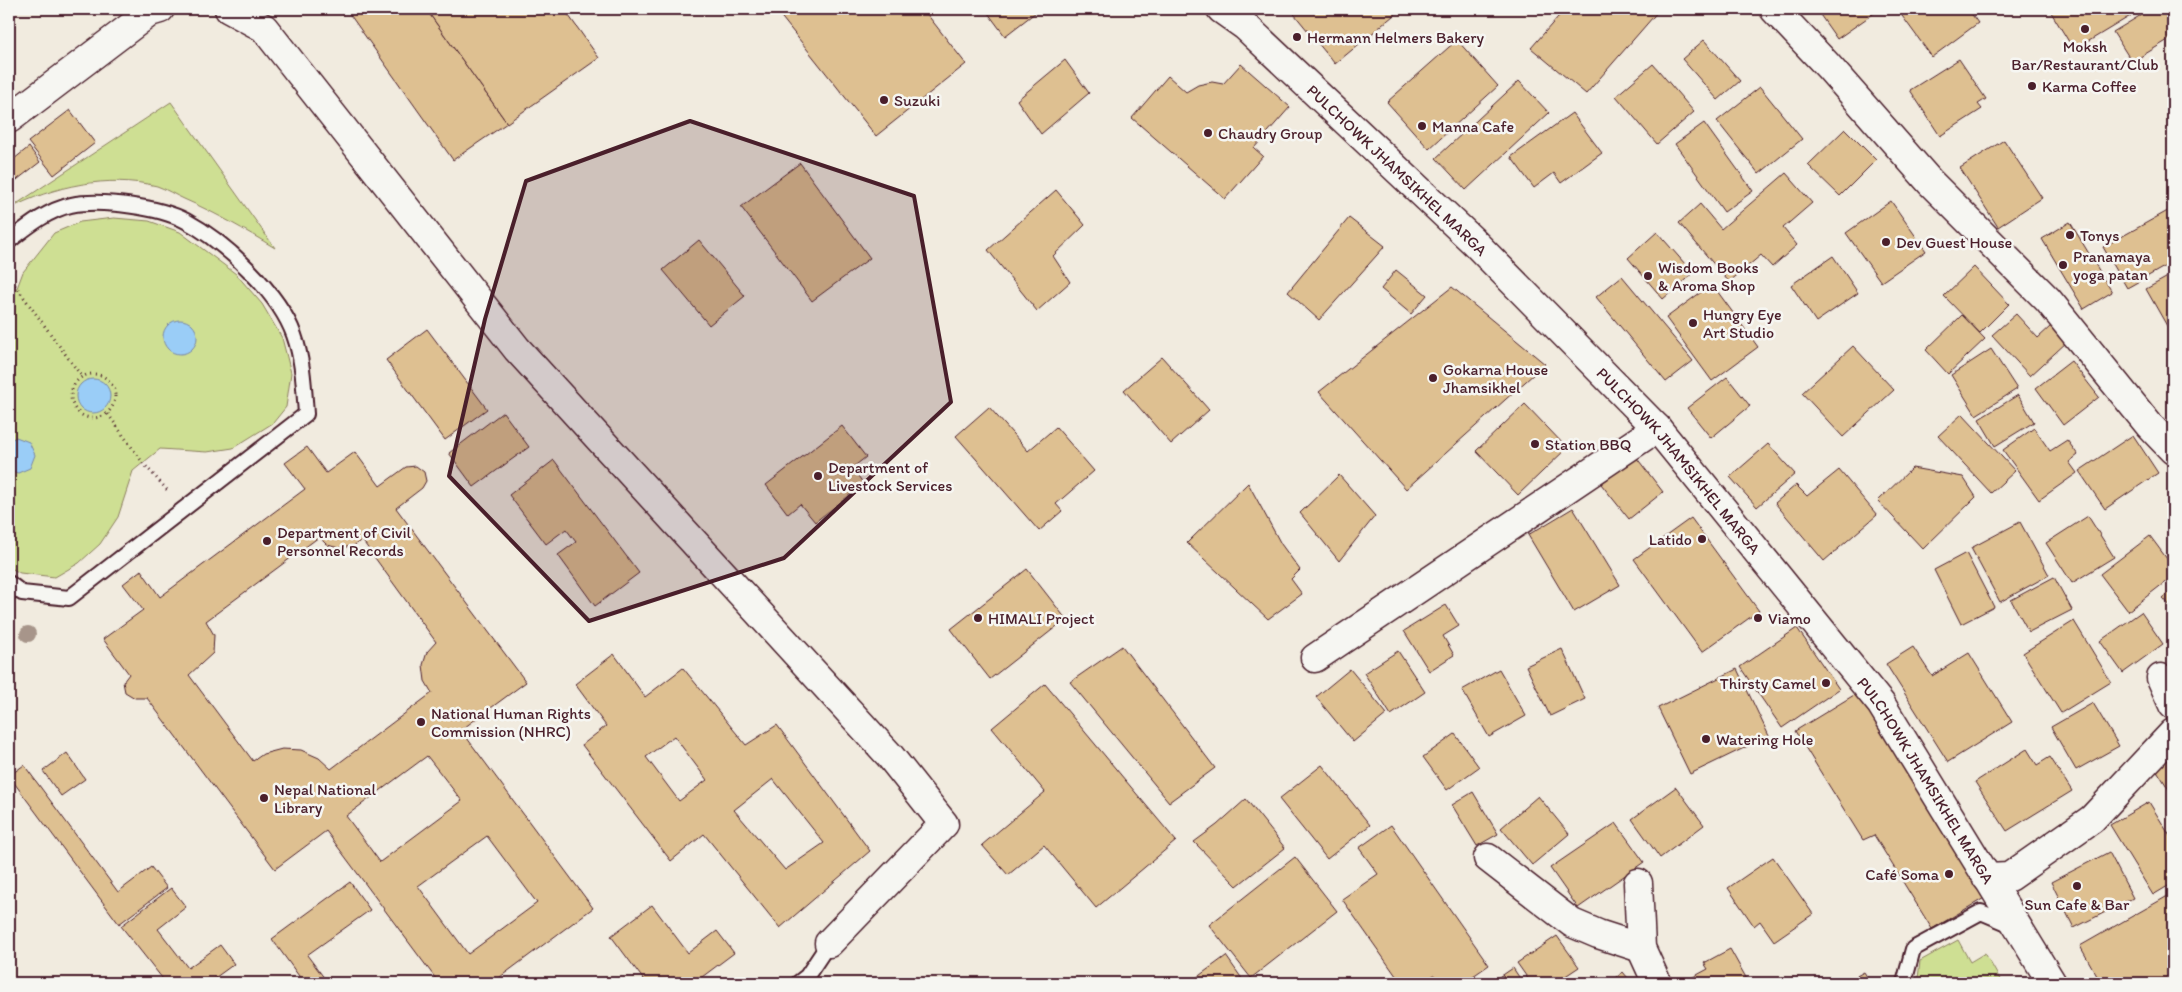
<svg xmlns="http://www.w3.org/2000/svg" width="2182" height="992" font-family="Itim,sans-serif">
<rect width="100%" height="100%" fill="#f1ebdf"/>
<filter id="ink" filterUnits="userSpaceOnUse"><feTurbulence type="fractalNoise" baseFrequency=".02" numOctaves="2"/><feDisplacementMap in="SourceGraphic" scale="10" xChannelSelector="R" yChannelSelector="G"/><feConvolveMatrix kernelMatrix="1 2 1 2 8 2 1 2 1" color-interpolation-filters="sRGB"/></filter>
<g filter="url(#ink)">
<g fill="#cedf93" stroke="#8c7f5f">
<path d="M171 102 275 248C245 230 216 213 184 199 175 195 166 189 157 186 108 174 53 186 9 209Z"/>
<path d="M114 218 149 221 180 232 236 274 262 304 282 338 291 373 286 407 273 423 233 448 207 452 160 449 133 471 118 517 100 544 79 563 55 577 20 573 9 567V288H17L23 272 54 233 80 222Z"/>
<path d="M1958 940 1970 962 1985 953 2002 983H1920L1918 979 1920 961Z"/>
</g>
<g fill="#9acdf7" stroke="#7a87a5">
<circle cx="180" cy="337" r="17"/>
<circle cx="93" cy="396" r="17"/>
<path d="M16 437 29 442 35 455 30 468 18 473 9 471V441Z"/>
</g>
<g fill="#dec091" stroke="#4a1f2b" fill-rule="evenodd">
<path d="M346 9H426L507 123 453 160Z"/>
<path d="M426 9H564L599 58 507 123Z"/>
<path d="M775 9H923L966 64 876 136Z"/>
<path d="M985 9H1040L1005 36Z"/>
<path d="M1290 9H1397L1399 11 1335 64Z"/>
<path d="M1565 9H1660L1586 94 1531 48Z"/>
<path d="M1816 9H1880L1837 39Z"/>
<path d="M1897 9H1968L1978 23 1932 57Z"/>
<path d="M2049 9H2142L2074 50Z"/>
<path d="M2151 9H2163L2173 24V37L2132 62 2113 32Z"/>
<path d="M1457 40 1498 86 1429 149 1387 102Z"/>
<path d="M1704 40 1740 81 1718 100 1682 59Z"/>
<path d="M1959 59 1986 99 1978 104 1982 109 1940 136 1910 90Z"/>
<path d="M1065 60 1089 93 1041 134 1017 100Z"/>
<path d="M1241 64 1290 107 1254 148 1263 156 1225 199 1132 118 1168 76 1186 92 1198 85 1212 82 1223 84Z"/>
<path d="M1653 64 1694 112 1657 144 1616 96Z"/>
<path d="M1519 81 1549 113 1466 190 1436 158Z"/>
<path d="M1760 87 1802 139 1759 174 1717 121Z"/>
<path d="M70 110 95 143 54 175 28 142Z"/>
<path d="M1572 113 1602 153 1561 183 1554 173 1534 188 1511 157Z"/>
<path d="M1704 123 1753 191 1724 212 1675 144Z"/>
<path d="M1845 129 1876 160 1840 196 1808 165Z"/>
<path d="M2004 140 2042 198 1998 227 1960 168Z"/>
<path d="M29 147 40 162 9 186V163Z"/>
<path d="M800 163 870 258 812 301 741 207Z"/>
<path d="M1786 173 1812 203 1783 228 1797 245 1772 267 1761 255 1729 282 1679 223 1700 204 1721 229Z"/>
<path d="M1056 190 1085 225 1053 256 1070 282 1037 311 988 250Z"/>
<path d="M1891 201 1926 251 1881 282 1846 233Z"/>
<path d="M2173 208V262L2127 288 2103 247Z"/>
<path d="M1349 218 1385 246 1319 320 1288 292Z"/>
<path d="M2070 222 2112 292 2084 309 2042 239Z"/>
<path d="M1657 232 1693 273 1663 299 1628 258Z"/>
<path d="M699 240 745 296 709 325 663 270Z"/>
<path d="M1833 256 1858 293 1816 322 1791 285Z"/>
<path d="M1974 267 2009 304 1980 333 1944 296Z"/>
<path d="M1396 270 1427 295 1411 314 1381 289Z"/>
<path d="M2173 274V323L2167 326 2146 289Z"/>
<path d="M1622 276 1693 361 1666 382 1596 297Z"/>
<path d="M1712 284 1758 347 1712 381 1666 318Z"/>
<path d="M1452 287 1545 364 1406 489 1319 392Z"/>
<path d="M2016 314 2038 338 2051 326 2067 342 2030 376 1992 335Z"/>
<path d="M1962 315 1985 339 1948 374 1926 350Z"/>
<path d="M427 329 487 409 445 440 386 360Z"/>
<path d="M1853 346 1894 390 1843 437 1802 393Z"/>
<path d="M1991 349 2017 389 1976 415 1951 375Z"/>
<path d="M1162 357 1209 410 1171 444 1124 390Z"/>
<path d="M2071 361 2099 397 2063 425 2036 388Z"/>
<path d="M1727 377 1750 406 1711 438 1687 408Z"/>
<path d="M2018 395 2034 422 1995 446 1979 419Z"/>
<path d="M1525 404 1567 448 1518 495 1476 451Z"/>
<path d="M989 407 1028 451 1056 427 1094 471 1056 504 1062 511 1039 531 956 436Z"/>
<path d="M503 412 529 447 474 487 449 453Z"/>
<path d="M1962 414 2015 471 1991 493 1938 436Z"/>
<path d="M842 426 866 457 852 468 864 484 815 522 800 504 788 514 766 485Z"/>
<path d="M2034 428 2050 451 2067 440 2078 455 2069 462 2077 473 2039 500 2003 450Z"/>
<path d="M2133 435 2158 473 2105 509 2079 471Z"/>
<path d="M1768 444 1795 474 1757 507 1730 477Z"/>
<path d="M307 447 326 473 355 452 380 486 406 467 416 466 424 472 426 481 422 488 396 508 526 682 461 730 593 908 492 983H439L326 831 275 869 147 698H135L125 692 123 682 129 674 103 639 143 610 123 584 141 570 160 597 305 489 285 463ZM319 537 327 545 339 548 353 546 362 540 436 642 427 652 423 665 425 681 432 693 331 769 319 758 301 750 282 749 263 754 253 761 189 675 213 653 214 635 206 621ZM427 756 462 801 380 862 346 816ZM487 836 537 903 468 954 418 886Z"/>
<path d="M1636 457 1663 492 1629 519 1601 484Z"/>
<path d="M554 460 639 573 595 606 558 555 576 542 566 529 546 544 509 495Z"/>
<path d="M1912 468 1963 477 1976 497 1923 549 1878 501Z"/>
<path d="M1839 470 1877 515 1824 561 1775 503 1796 485 1807 496Z"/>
<path d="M1339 475 1375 516 1339 561 1300 513Z"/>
<path d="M1248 483 1281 544 1300 570 1291 579 1302 594 1268 619 1187 543Z"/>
<path d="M1573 508 1620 585 1574 612 1528 535Z"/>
<path d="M2088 516 2114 557 2072 583 2046 543Z"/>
<path d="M1691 518 1759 611 1702 652 1634 559Z"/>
<path d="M2020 522 2049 575 2000 602 1971 548Z"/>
<path d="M2150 536 2173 567V576L2128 611 2100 574Z"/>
<path d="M1966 553 1994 607 1961 624 1934 570Z"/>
<path d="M1027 569 1066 619 990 679 951 629Z"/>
<path d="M2054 577 2072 610 2029 632 2011 600Z"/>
<path d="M2173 589V609L2163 598Z"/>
<path d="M1446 605 1459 626 1443 636 1454 655 1429 671 1404 631Z"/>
<path d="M2141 612 2163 644 2123 673 2100 641Z"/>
<path d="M2074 621 2111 682 2061 713 2023 653Z"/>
<path d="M1797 628 1839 689 1782 728 1740 667Z"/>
<path d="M1122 646 1215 768 1169 802 1070 682Z"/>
<path d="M1913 647 1932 676 1969 653 2012 722 1948 762 1886 664Z"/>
<path d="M1562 649 1585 699 1550 716 1526 666Z"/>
<path d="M1398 651 1425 692 1391 715 1364 673Z"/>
<path d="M614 654 645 697 683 668 746 745 777 725 870 851 780 928 704 834 671 861 582 745 606 726 575 684ZM674 736 707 780 679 801 646 757ZM773 779 824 843 785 870 734 810Z"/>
<path d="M1350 669 1387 714 1353 742 1316 697Z"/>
<path d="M1499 669 1526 716 1489 737 1462 690Z"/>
<path d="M1737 669 1769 736 1690 774 1658 708Z"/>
<path d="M1045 684 1176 841 1096 908 1044 845 1008 875 982 845 1045 792 992 728Z"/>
<path d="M1859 692 1986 897 1932 929 1874 835 1863 840 1795 731Z"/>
<path d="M2093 703 2119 746 2076 770 2051 727Z"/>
<path d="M1455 734 1479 767 1447 790 1423 757Z"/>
<path d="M2173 747V796L2151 761Z"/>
<path d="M2027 749 2037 765 2050 757 2072 791 2007 831 1975 782Z"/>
<path d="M67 753 85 779 61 796 43 771Z"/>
<path d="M24 765 118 892 151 867 167 888 119 924 9 776Z"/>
<path d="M1322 765 1370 825 1327 859 1279 799Z"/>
<path d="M1676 787 1704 825 1660 858 1632 819Z"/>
<path d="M1473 792 1498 834 1477 846 1452 805Z"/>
<path d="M1538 796 1569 834 1532 865 1501 828Z"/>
<path d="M1246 799 1285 848 1237 886 1194 842 1217 825Z"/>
<path d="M2149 802 2173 841V883L2153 895 2110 825Z"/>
<path d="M1616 823 1644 862 1578 908 1550 868Z"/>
<path d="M1391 825 1489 965 1463 983H1440L1434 975 1423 983H1401L1342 899 1378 874 1359 848Z"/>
<path d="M2109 852 2133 898 2074 928 2051 882Z"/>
<path d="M1295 857 1337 911 1251 978 1209 925Z"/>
<path d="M1773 857 1813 914 1774 941 1760 921 1754 926 1728 888Z"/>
<path d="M350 882 370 910 307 955 328 983H304L272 939Z"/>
<path d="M171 888 186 907 158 929 188 968 220 945 234 964 208 983H166L121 926Z"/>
<path d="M2173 893V983H2101L2080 946Z"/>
<path d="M652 905 688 953 717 931 734 953 694 983H646L611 936Z"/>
<path d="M1557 936 1579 967 1555 983H1531L1517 963Z"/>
<path d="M1730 949 1749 983H1682L1708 969 1704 963Z"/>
<path d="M1226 956 1245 983H1200L1196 978Z"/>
<path d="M1513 968 1523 983H1491Z"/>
<path d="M1623 972 1632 983H1610Z"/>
<path d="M1864 972 1871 983H1844Z"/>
</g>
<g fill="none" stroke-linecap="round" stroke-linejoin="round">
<defs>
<g id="lane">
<path d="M9 241C27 227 48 210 71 205 101 199 160 207 186 221 225 242 279 293 294 335 303 360 304 387 306 414L69 598 22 593 9 583"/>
<path d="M798 983 807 976 829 943"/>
<path d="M1904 983 1913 949 1981 912 2014 926"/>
</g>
<g id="street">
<path d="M229 9 264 28 517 349 890 756 944 824 829 943"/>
<path d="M1774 9 1828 66 1930 182 2048 300 2149 425 2173 450"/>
<path d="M9 119 150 12 160 9"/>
<path d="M1315 658 1657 428"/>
<path d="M2161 678 2173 705"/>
<path d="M1488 858 1572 923 1598 934 1641 948"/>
<path d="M1987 878 2009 877 2092 819 2173 733"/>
<path d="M1638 883 1641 948 1657 983"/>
</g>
<g id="secondary">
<path id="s1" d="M1221 9 1245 26 1472 240 1657 428 1881 704 2052 983"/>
</g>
</defs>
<use href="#lane" stroke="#4a1f2b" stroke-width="18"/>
<use href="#street" stroke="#4a1f2b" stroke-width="31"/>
<use href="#secondary" stroke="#4a1f2b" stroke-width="31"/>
<g stroke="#4a1f2b" stroke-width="3" stroke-dasharray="1 4" stroke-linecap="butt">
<path d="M9 277 82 377"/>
<circle cx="93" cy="396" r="22"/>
<path d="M108 414 143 463 169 492"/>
</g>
<use href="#lane" stroke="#f6f6f2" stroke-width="14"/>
<use href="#street" stroke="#f6f6f2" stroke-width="28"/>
<use href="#secondary" stroke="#f6f6f2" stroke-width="28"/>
</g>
<circle fill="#a7958a" cx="28" cy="634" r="8"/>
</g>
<path fill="#4a1f2b" fill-opacity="0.2" stroke="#4a1f2b" stroke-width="4" stroke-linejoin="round" d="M690 121 914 196 951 402 784 558 589 621 449 476 485 319 526 181Z"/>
<g fill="#4a1f2b" stroke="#f6f6f2" stroke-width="2">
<circle cx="2085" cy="29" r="5"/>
<circle cx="1297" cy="37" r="5"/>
<circle cx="2032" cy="86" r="5"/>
<circle cx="884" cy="100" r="5"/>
<circle cx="1422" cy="126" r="5"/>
<circle cx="1208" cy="133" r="5"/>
<circle cx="2070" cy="235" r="5"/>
<circle cx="1886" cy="242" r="5"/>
<circle cx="2063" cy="265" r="5"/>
<circle cx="1648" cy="276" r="5"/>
<circle cx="1693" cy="323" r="5"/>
<circle cx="1433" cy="378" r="5"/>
<circle cx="1535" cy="444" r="5"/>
<circle cx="818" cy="476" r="5"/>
<circle cx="1702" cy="539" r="5"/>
<circle cx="267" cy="541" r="5"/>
<circle cx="978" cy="618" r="5"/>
<circle cx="1758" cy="618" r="5"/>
<circle cx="1826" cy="683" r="5"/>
<circle cx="421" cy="722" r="5"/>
<circle cx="1706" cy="739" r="5"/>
<circle cx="264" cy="798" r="5"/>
<circle cx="1949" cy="874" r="5"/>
<circle cx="2077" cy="886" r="5"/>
</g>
<g text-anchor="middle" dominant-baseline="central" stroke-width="5" stroke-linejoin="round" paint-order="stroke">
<g font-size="16" fill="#4a1f2b" stroke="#f6f6f2" text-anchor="start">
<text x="1307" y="37">Hermann Helmers Bakery</text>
<text x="2085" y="46" text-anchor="middle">Moksh<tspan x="2085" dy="18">Bar/Restaurant/Club</tspan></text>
<text x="2042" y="86">Karma Coffee</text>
<text x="894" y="100">Suzuki</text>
<text x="1432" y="126">Manna Cafe</text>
<text x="1218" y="133">Chaudry Group</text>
<text x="2080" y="235">Tonys</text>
<text x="1896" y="242">Dev Guest House</text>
<text x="2073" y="256">Pranamaya<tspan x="2073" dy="18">yoga patan</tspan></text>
<text x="1658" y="267">Wisdom Books<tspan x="1658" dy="18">&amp; Aroma Shop</tspan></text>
<text x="1703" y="314">Hungry Eye<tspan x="1703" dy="18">Art Studio</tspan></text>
<text x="1443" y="369">Gokarna House<tspan x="1443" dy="18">Jhamsikhel</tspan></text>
<text x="1545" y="444">Station BBQ</text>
<text x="828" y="467">Department of<tspan x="828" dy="18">Livestock Services</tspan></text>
<text x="277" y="532">Department of Civil<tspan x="277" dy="18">Personnel Records</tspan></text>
<text x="1692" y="539" text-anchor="end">Latido</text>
<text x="988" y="618">HIMALI Project</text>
<text x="1768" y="618">Viamo</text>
<text x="1816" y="683" text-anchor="end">Thirsty Camel</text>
<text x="431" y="713">National Human Rights<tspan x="431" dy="18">Commission (NHRC)</tspan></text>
<text x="1716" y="739">Watering Hole</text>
<text x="274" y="789">Nepal National<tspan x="274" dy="18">Library</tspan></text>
<text x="1939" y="874" text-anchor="end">Café Soma</text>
<text x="2077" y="904" text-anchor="middle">Sun Cafe &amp; Bar</text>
</g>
<g font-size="16" fill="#4a1f2b" stroke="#f6f6f2">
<text stroke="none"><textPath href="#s1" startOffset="239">PULCHOWK JHAMSIKHEL MARGA</textPath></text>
<text stroke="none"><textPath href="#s1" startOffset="644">PULCHOWK JHAMSIKHEL MARGA</textPath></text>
<text stroke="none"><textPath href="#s1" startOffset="1049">PULCHOWK JHAMSIKHEL MARGA</textPath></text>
</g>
</g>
<rect width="2182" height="992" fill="none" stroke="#f6f6f2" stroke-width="30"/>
<rect x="15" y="15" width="2152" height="962" fill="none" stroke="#4a1f2b" stroke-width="2" filter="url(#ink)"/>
</svg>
